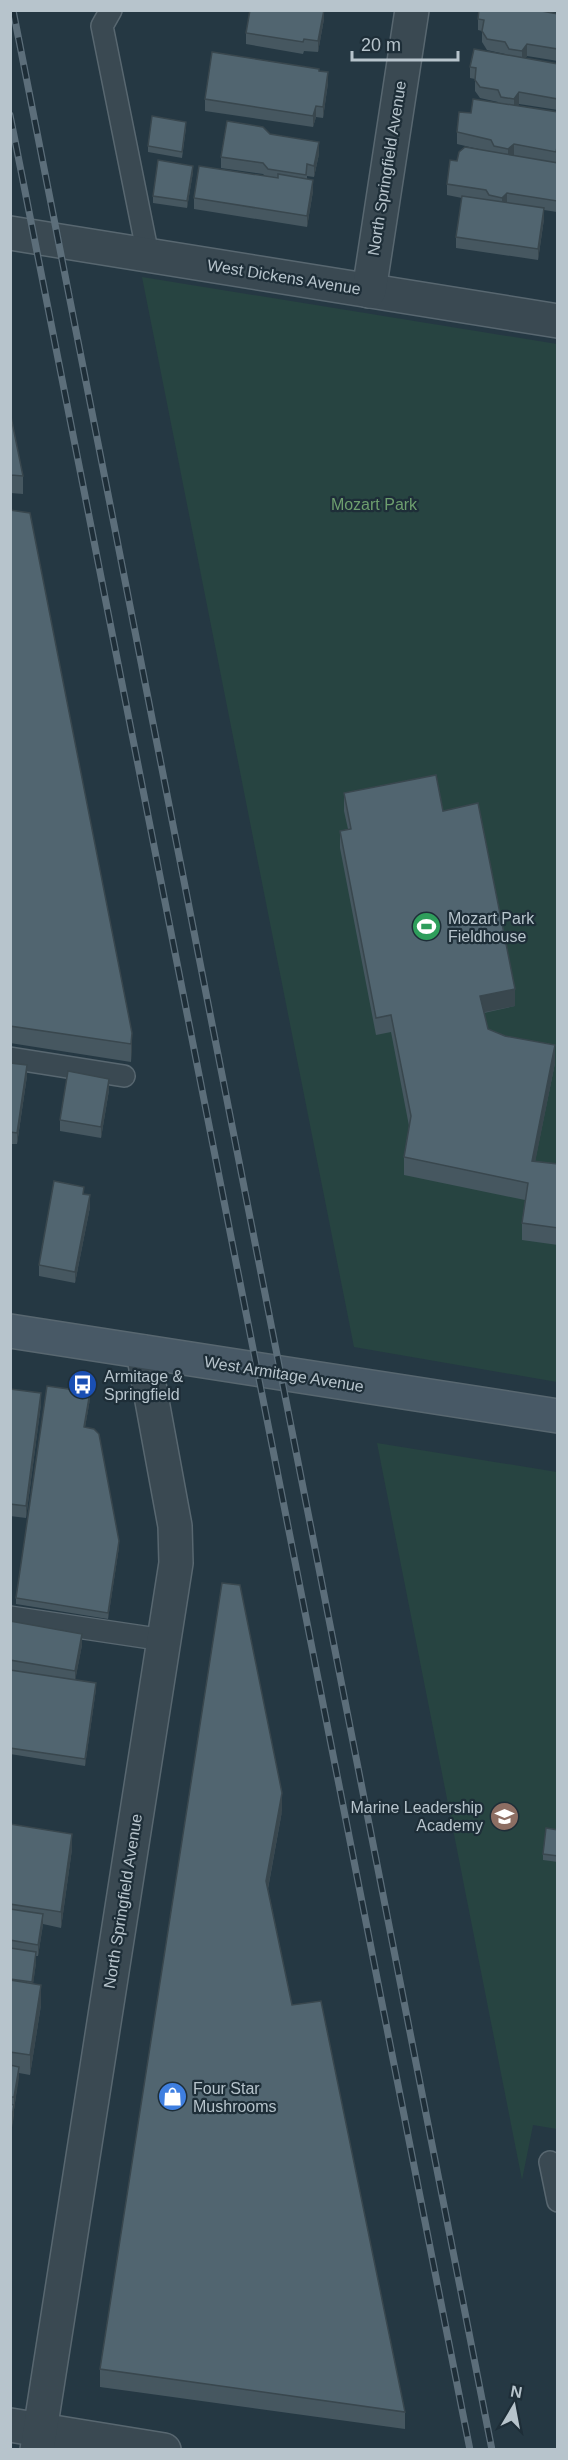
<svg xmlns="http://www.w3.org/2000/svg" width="568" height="2460" font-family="Helvetica,sans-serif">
<rect width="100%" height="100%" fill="#253843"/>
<g fill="#274441">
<path d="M142 277 557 344V1382L354 1347Z"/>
<path d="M377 1443 557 1472V2129L533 2125 522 2180Z"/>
</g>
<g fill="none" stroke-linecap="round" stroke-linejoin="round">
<defs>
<g id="service">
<path d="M111 10 102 26 148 255"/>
<path d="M10 1058 124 1076"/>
<path d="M10 1617 164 1640"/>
<path d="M550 2162 558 2201"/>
</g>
<g id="minor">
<path d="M10 233 558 321"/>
<path d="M369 291 412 10"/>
<path d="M10 2425 164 2450"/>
<path d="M37 2450 176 1563 175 1526 143 1352"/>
</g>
<path id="secondary" d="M10 1331 558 1416"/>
</defs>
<use href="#service" stroke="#586770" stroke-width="24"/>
<use href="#minor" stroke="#586770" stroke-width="36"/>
<use href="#secondary" stroke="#586770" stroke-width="36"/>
<use href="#service" stroke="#3a4952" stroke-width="21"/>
<use href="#minor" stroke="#3a4952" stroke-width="33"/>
<use href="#secondary" stroke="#485966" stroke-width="33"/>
<defs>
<g id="rail">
<path d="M13 10 492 2450"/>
<path d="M10 115 470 2450"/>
</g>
</defs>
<use href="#rail" stroke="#5c6e7a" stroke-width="7"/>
<use href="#rail" stroke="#1e2e38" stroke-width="4.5" stroke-dasharray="14" stroke-linecap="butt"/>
</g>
<g fill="#465760">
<path d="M324 10V19L318 52 304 51 303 54 246 44V33Z"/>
<path d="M558 14V61L527 56 525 58 558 64V110L519 104 517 106 558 112V155L556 163H558V207L557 212 544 210V219L538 260 456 248V237L462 198 447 195V184L457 161 491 152 457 144V132L471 113 498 103V102L480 98 475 91V79L470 78V67L506 55 505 54 487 50 482 42V31L478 30V19Z"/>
<path d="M328 83 323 118 316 117 313 127 205 111V99Z"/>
<path d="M186 128 182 158 148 152V146Z"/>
<path d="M270 134 319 154 314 177 307 176V179L313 191 307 227 194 209V198L265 176 263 174 221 168V157Z"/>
<path d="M193 172 187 208 153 203V196Z"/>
<path d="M10 412 23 476V494L11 493 10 498Z"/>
<path d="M10 510 132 1033 131 1062 10 1043Z"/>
<path d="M344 793 443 811 515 1006 484 1013 488 1029 555 1063 535 1161 558 1164V1245L522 1240V1223L525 1200 404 1175V1157L409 1126 391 1032 376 1035 340 848V831L348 829 344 811Z"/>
<path d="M10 1063 27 1076 17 1144H10Z"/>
<path d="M109 1090 101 1138 60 1131V1120Z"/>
<path d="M84 1194 90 1207 75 1283 39 1276V1265Z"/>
<path d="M10 1389 41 1404 26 1518 10 1516Z"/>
<path d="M90 1399 85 1427 119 1547 108 1619 16 1604V1598Z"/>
<path d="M10 1621 82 1645 75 1680 96 1689 85 1766 10 1754Z"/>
<path d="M282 1811 268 1889 292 2005 405 2412V2429L100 2387V2369Z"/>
<path d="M10 1824 72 1849 61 1928 43 1924 38 1956H36V1963L33 1983 41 2005 30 2075 19 2073 10 2139Z"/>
<path d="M558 1830V1862L543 1860V1854Z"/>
</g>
<g fill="#39474e">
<path d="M324 10V19L318 52V41Z"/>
<path d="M527 44V56L522 62V51Z"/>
<path d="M328 72V83L323 118V107Z"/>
<path d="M519 92V104L514 111V99Z"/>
<path d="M316 106V117L313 127V116Z"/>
<path d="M319 142V154L314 177V166Z"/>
<path d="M514 144V156L508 160V149Z"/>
<path d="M193 166V172L187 208V201Z"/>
<path d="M313 180V191L307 227V216Z"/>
<path d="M507 193V204L502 209V198Z"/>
<path d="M544 208V219L538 260V249Z"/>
<path d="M11 475V493L10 498V480Z"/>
<path d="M515 989V1006L480 1013V996Z"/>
<path d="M132 1033V1051L131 1062V1044Z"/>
<path d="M555 1045V1063L532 1178V1161Z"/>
<path d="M27 1065V1076L17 1144V1133Z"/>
<path d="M109 1079V1090L101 1138V1127Z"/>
<path d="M90 1195V1207L75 1283V1272Z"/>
<path d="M90 1392V1399L84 1433V1427Z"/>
<path d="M41 1393V1404L26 1518V1506Z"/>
<path d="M119 1541V1547L108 1619V1613Z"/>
<path d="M82 1634V1645L75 1682V1671Z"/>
<path d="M96 1683V1689L85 1766V1759Z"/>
<path d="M282 1793V1811L266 1899V1881Z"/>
<path d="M72 1834V1849L61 1928V1912Z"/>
<path d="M43 1914V1925L38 1956V1945Z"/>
<path d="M36 1952V1963L32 1993V1982Z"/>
<path d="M41 1985V2005L30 2075V2055Z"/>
<path d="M19 2067V2078L14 2109V2097Z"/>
<path d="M14 2105V2116L10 2139V2128Z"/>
</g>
<g fill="#516570" stroke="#39474e" stroke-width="1.5">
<path d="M250 10H324L318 41 304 39 303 42 246 33Z"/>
<path d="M479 10H536L558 14V49L527 44 522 51 509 49 505 42 487 39 482 31 484 20 478 19Z"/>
<path d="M474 49 558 64V99L519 92 514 99 501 97 498 90 480 87 475 80 476 68 470 67Z"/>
<path d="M212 52 319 69V71L328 72 323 107 316 106 313 116 205 99Z"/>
<path d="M473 99 558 112V143L556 152 514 144 508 149 494 146 491 140 457 132 459 112 471 113Z"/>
<path d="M152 116 186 122 182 152 148 146Z"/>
<path d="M227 121 263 127 270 134 319 142 314 166 307 164 306 175 268 169 263 163 221 157Z"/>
<path d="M465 147 558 163V195L557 201 507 193 502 198 489 195 486 190 447 184 450 160 457 161 459 152Z"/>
<path d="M158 160 193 166 187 201 153 196Z"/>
<path d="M199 166 278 178V174L313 180 307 216 194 198Z"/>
<path d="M462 196 544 208 538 249 456 237Z"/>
<path d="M10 412 23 476 11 475 10 480Z"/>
<path d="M10 510 30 513 132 1033 131 1044 10 1026Z"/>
<path d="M436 775 443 811 478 803 515 989 480 996 488 1029 505 1036 555 1045 532 1161 558 1164V1228L522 1223 528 1183 404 1157 411 1116 391 1015 376 1018 340 831 351 829 344 793Z"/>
<path d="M10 1063 27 1065 17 1133 10 1132Z"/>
<path d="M68 1071 109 1079 101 1127 60 1120Z"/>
<path d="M54 1181 84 1187 83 1194 90 1195 75 1272 39 1265Z"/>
<path d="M47 1386 90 1392 84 1427 94 1429 99 1434 119 1541 108 1613 16 1598Z"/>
<path d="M10 1389 41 1393 26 1506 10 1504Z"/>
<path d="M222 1583 240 1585 282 1793 266 1881 292 2005 321 2001 405 2412 100 2369Z"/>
<path d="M10 1621 82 1634 75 1671 10 1660Z"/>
<path d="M10 1670 96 1683 85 1759 10 1748Z"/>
<path d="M10 1824 72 1834 61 1912 10 1904Z"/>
<path d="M546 1828 558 1830V1856L543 1854Z"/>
<path d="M10 1909 43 1914 38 1945 10 1940Z"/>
<path d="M10 1948 36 1952 32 1982 10 1979Z"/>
<path d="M10 1980 41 1985 30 2055 10 2052Z"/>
<path d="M10 2065 19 2067 14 2097H10Z"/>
<path d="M10 2104 14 2105 10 2128Z"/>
</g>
<defs>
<symbol id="stadium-disc" viewBox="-11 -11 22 22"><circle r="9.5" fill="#2e9e5b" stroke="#1e2e38"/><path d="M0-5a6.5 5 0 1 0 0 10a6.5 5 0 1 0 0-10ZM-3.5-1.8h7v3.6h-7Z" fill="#fff"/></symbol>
<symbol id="bus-disc" viewBox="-11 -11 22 22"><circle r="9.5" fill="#1a4fb4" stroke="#1e2e38"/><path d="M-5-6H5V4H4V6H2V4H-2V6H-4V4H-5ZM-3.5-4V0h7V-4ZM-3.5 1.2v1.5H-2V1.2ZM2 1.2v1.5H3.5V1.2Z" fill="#fff"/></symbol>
<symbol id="school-disc" viewBox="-11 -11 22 22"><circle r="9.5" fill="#8d6e63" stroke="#1e2e38"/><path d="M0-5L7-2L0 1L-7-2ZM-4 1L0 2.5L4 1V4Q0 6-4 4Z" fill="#fff"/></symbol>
<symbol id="shop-disc" viewBox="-11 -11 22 22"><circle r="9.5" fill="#3f7fe0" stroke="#1e2e38"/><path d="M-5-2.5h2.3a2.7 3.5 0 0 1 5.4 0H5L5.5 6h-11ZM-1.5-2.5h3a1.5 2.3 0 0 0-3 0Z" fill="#fff"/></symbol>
</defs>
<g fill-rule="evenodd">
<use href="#stadium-disc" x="410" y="910" width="33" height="33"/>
<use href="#bus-disc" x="66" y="1368" width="33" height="33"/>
<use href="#school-disc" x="488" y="1800" width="33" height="33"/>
<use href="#shop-disc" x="156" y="2080" width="33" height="33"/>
</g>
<g text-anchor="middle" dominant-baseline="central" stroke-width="4.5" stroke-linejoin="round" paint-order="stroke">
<g font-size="16" fill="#b7c4cc" stroke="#1e2e38">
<text transform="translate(387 168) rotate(-81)">North Springfield Avenue</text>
<text transform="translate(284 277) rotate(9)">West Dickens Avenue</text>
<text transform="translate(284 1374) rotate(9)">West Armitage Avenue</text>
<text transform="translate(123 1901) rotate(-81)">North Springfield Avenue</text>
</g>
<g font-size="16" fill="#6d9e6e" stroke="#1e2e38">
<text x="374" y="504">Mozart Park</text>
</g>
<g font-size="16" fill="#b7c4cc" stroke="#1e2e38" text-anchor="start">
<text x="448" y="918">Mozart Park<tspan x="448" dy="18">Fieldhouse</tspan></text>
<text x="104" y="1376">Armitage &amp;<tspan x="104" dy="18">Springfield</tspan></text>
<text x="483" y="1807" text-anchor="end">Marine Leadership<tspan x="483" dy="18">Academy</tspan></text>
<text x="193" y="2088">Four Star<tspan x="193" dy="18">Mushrooms</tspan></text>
</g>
</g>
<rect width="568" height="2460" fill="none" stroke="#b7c4cc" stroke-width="24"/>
<g transform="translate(514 2406) rotate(10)" stroke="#1e2e38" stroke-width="4.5" paint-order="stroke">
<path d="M0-4.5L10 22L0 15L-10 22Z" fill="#b7c4cc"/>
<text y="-9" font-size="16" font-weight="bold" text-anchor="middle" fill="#b7c4cc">N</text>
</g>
<path d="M352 51v9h106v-9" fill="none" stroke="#b7c4cc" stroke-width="3"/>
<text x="361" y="51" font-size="18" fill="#b7c4cc" stroke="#1e2e38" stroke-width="4.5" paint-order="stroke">20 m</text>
</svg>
